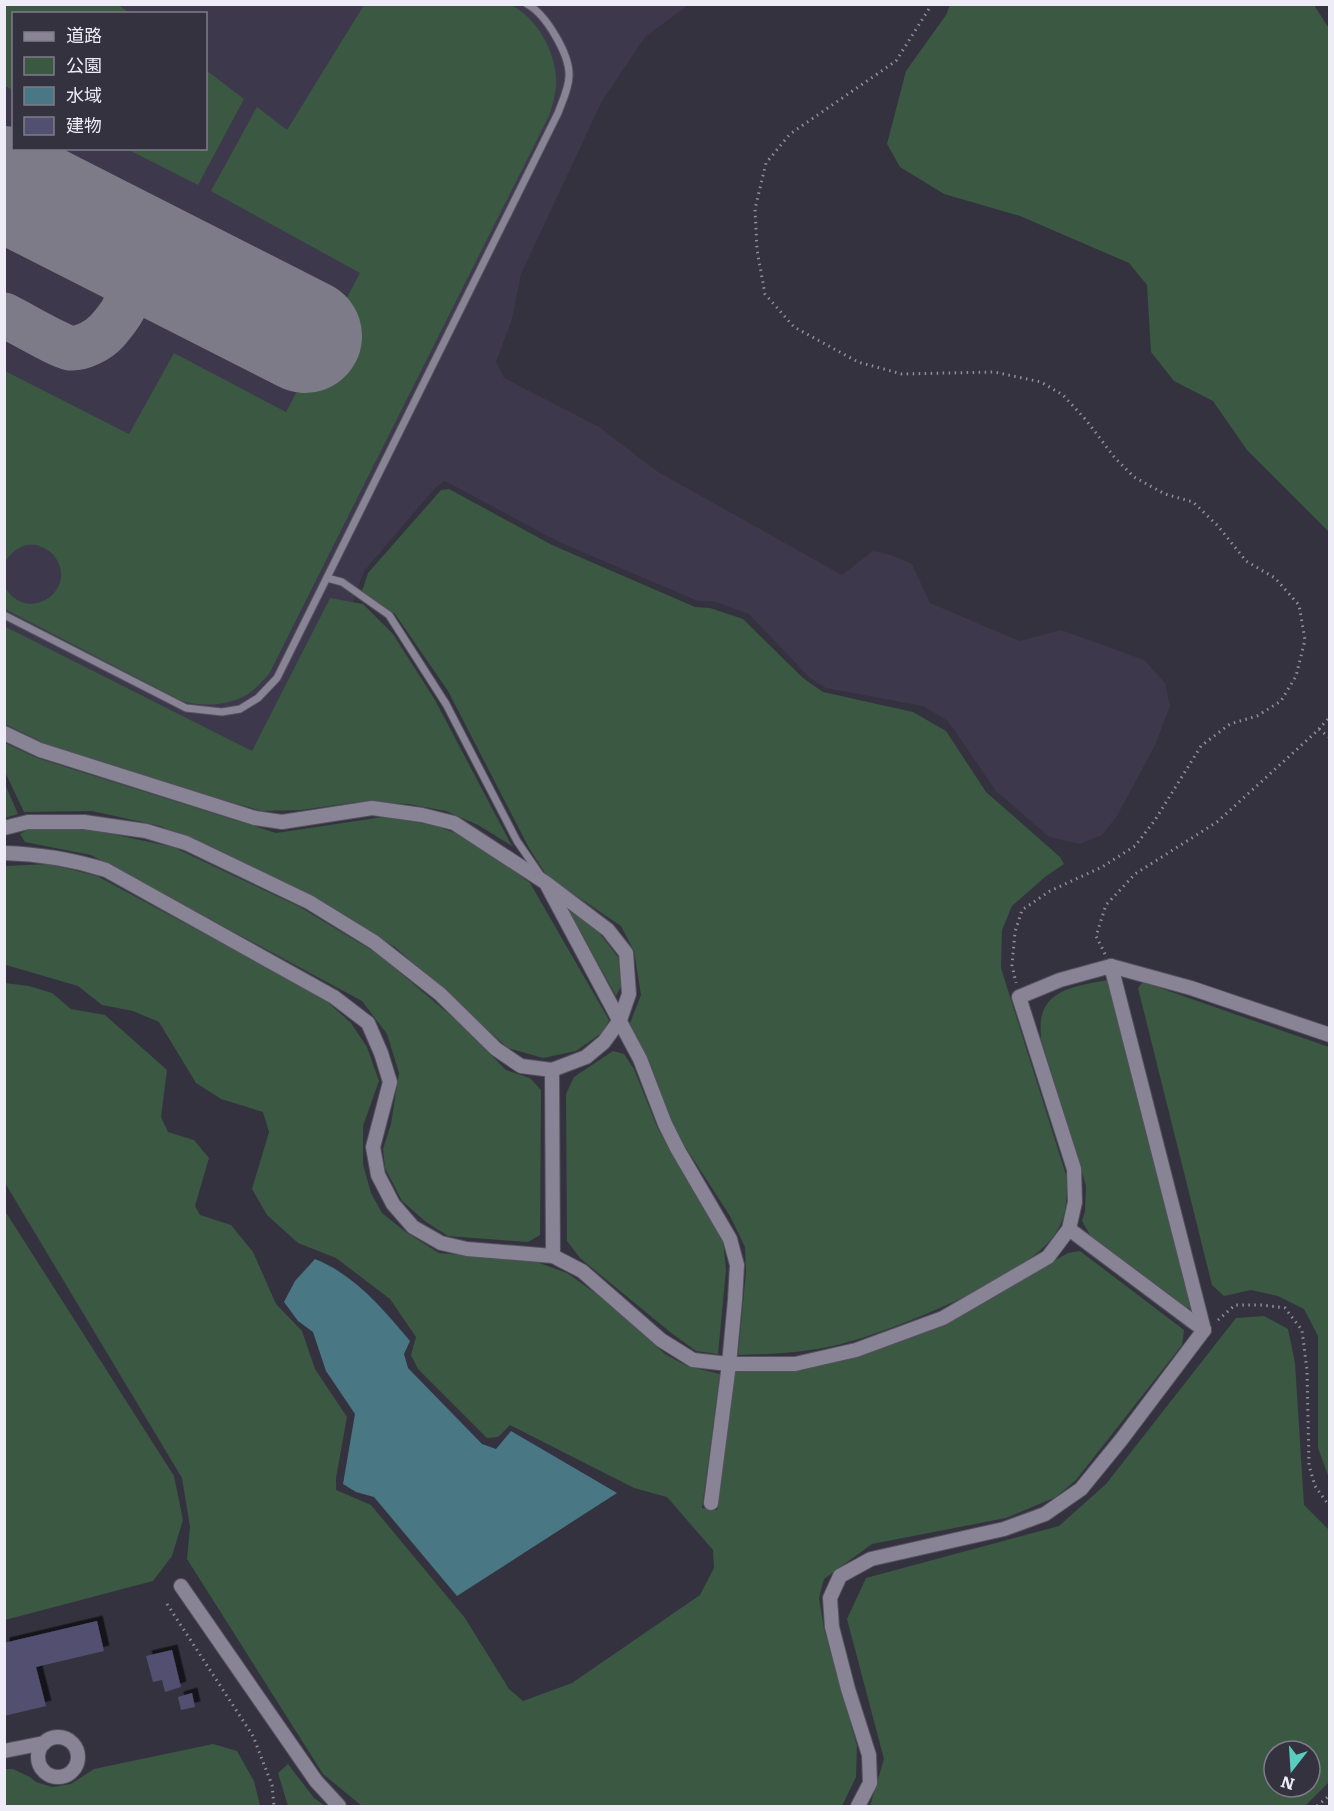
<svg xmlns="http://www.w3.org/2000/svg" width="1334" height="1811" font-family="Literata,'Noto Sans JP',serif">
<defs>
<filter id="shadow"><feDropShadow dx="5.5" dy="-5.5" stdDeviation="0" flood-color="#0009"/></filter>
</defs>
<rect width="100%" height="100%" fill="#353240"/>
<path fill="#3d384c" fill-rule="evenodd" d="M5 4 688 5 645 37 602 101 521 274 512 319 496 362 504 378 599 427 658 472 842 575 873 551 891 555 912 564 930 603 1019 641 1061 630 1144 660 1165 683 1170 706 1155 745 1117 816 1102 835 1080 844 1049 837 996 791 948 721 923 706 826 688 810 678 749 614 713 601H698L559 542 445 481 436 487 364 571 345 625 264 761 5 707ZM14 14H206V148H14Z"/>
<g fill="#3a5842" fill-rule="evenodd">
<path d="M4 5H118L130 13 14 14 13 90 5 86Z"/>
<path d="M511 5C536 17 554 49 556 77 557 90 553 102 550 114L269 674C263 680 256 689 248 694 229 706 202 707 182 701L5 609V587C26 625 79 591 55 557 51 551 43 547 36 545 22 543 12 551 5 562V371L129 434 174 353 286 412 360 273 211 191 257 107 287 130 364 5Z"/>
<path d="M950 5H1314L1330 30 1329 532 1247 450 1213 401 1174 381 1151 352 1147 285 1129 263 1020 216 944 194 900 167 887 144 906 71 946 15Z"/>
<path d="M206 70 244 99 198 185 127 149 206 148Z"/>
<path d="M449 489 552 545 695 607 710 608 743 619 803 678 823 692 913 712 946 731 986 792 1060 857 1064 864 1045 877 1012 906 1002 930 1001 968 1067 1178C1067 1197 1067 1215 1057 1231 1032 1276 884 1335 833 1346 802 1353 770 1354 738 1355L746 1272 745 1247 730 1216 677 1134 630 1023 641 995 634 951 621 926 547 876 529 848 448 691 395 614 362 591 368 573 441 490Z"/>
<path d="M330 598 363 604 393 634 435 700 512 846 478 825 446 811 408 804 358 802 301 810 262 811 151 780 44 743 5 724 4 626 252 751Z"/>
<path d="M5 743 37 758 276 833 383 817 433 825 469 838 530 883 609 1020 603 1032 576 1051 543 1058 508 1048 395 947 260 870 160 826 92 811 24 812 5 772Z"/>
<path d="M5 784 18 814 5 818H4Z"/>
<path d="M33 827 89 829 173 847 300 907 378 954 456 1020 506 1070 530 1078 541 1090 540 1235 528 1242 448 1236 426 1222 402 1201 385 1168 383 1149 391 1124 399 1073 387 1034 362 1001 91 855 25 842 20 834Z"/>
<path d="M49 864 97 876 322 997 351 1023 367 1047 379 1081 363 1126V1164L371 1193 382 1213 407 1233 439 1253 534 1261 567 1273 601 1297 665 1354 687 1366 720 1374 702 1508 717 1510 735 1370 788 1371 863 1355 942 1324 1068 1253 1080 1251 1184 1330 1182 1345 1076 1480 1056 1497 1006 1518 872 1544 824 1579 819 1598 824 1629 857 1746 856 1777 842 1806H362L323 1774 187 1559 190 1527 182 1478 5 1183 4 983 29 986 52 993 71 1009 105 1015 167 1070 161 1117 168 1132 194 1140 209 1158 195 1206 200 1215 231 1225 253 1252 276 1304 302 1331 315 1369 347 1417 336 1478V1490L371 1505 465 1618 509 1689 523 1701 572 1683 700 1595 714 1568 713 1550 667 1497 634 1488 510 1425 498 1437 487 1438 418 1369 411 1355 416 1337 390 1299 336 1258 298 1243 267 1215 252 1189 269 1132 263 1112 221 1099 196 1083 159 1022 133 1011 102 1005 78 986 6 965 5 866Z"/>
<path d="M567 907 600 934 618 957 621 986 616 996Z"/>
<path d="M1108 980 1192 1309 1185 1307 1094 1242 1082 1221 1085 1211 1086 1186 1041 1039C1041 1033 1040 1026 1041 1020 1045 988 1082 985 1108 980Z"/>
<path d="M1143 982 1329 1047V1478L1318 1448V1336L1304 1309 1278 1296 1251 1290 1224 1296 1212 1285 1138 988Z"/>
<path d="M613 1051 624 1054 634 1069 658 1129 723 1239 726 1270 718 1354 696 1351 670 1332 580 1258 567 1241 566 1094 574 1077Z"/>
<path d="M5 1211 174 1476 183 1520 172 1556 153 1581 5 1620Z"/>
<path d="M1264 1316 1288 1329 1295 1363 1304 1505 1330 1531 1329 1782 1305 1806H870L884 1759 847 1619 866 1578 1059 1526 1106 1484 1236 1318ZM1274 1751H1310V1787H1274Z"/>
<path d="M213 1744 237 1751 254 1781 260 1806H5V1769H13L30 1777 36 1782 52 1787 71 1784 94 1769Z"/>
<path d="M288 1764 314 1798 325 1806H288L278 1773Z"/>
</g>
<path fill="#497783" d="M315 1259C355 1275 383 1309 410 1341L404 1354 408 1368 482 1444 496 1449 511 1431 617 1493 457 1596 374 1497 356 1492 343 1484 355 1414 326 1371 313 1332 298 1321 284 1302 295 1281Z"/>
<g fill="none" stroke-linecap="round" stroke-linejoin="round">
<path stroke="#7e7b88" stroke-width="45" d="M4 315C15 320 63 348 70 348 82 349 99 340 107 331 113 324 122 314 125 305 132 281 114 250 101 232"/>
<path stroke="#7e7b88" stroke-width="114" d="M4 183 305 336"/>
</g>
<g fill="#534f70" filter="url(#shadow)">
<path d="M97 1621 104 1651 36 1667 46 1706 4 1716V1643Z"/>
<path d="M172 1650 181 1687 165 1692 162 1680 153 1682 146 1656Z"/>
<path d="M192 1693 195 1707 181 1710 178 1697Z"/>
</g>
<g fill="none" stroke-linecap="round" stroke-linejoin="round">
<defs>
<g id="service">
<path d="M327 578 342 582 389 615 446 704 517 841 541 876"/>
<path d="M4 615 186 708 222 712 240 709 258 698 277 678 558 113C562 102 569 88 569 76 570 55 546 14 527 4"/>
</g>
<g id="minor">
<path d="M4 733 40 750 255 818 282 822 372 808 422 815 454 823 546 883 608 930 626 953 629 994 620 1020 604 1042 586 1057 552 1070 521 1066 496 1049 440 994 374 942 309 902 186 843 146 831 84 822H28L4 828"/>
<path d="M4 853C40 854 71 859 106 870L334 997 368 1023 381 1053 390 1082 373 1147 378 1175 393 1204 413 1227 441 1243 467 1249 553 1256 582 1271 661 1340 693 1360 729 1364H795L856 1350 943 1318 1048 1257 1069 1229 1075 1202 1074 1169 1019 997 1060 980 1111 966 1191 988 1330 1035"/>
<path d="M548 887 640 1059 665 1124 678 1150 730 1239 737 1265 735 1300 729 1364 711 1503"/>
<path d="M1111 966 1204 1330"/>
<path d="M552 1070 553 1256"/>
<path d="M1069 1229 1204 1330"/>
<path d="M181 1586 316 1781 339 1806"/>
<circle cx="58" cy="1757" r="20"/>
<path d="M4 1751 44 1743"/>
<path d="M858 1806 870 1783 869 1755 848 1689 832 1627 830 1598 840 1576 871 1559 1004 1529 1045 1514 1081 1489 1121 1440 1204 1330"/>
</g>
</defs>
<use href="#service" stroke="#53515c" stroke-width="9"/>
<use href="#minor" stroke="#53515c" stroke-width="16"/>
<g stroke="#918e9a" stroke-width="3" stroke-dasharray="1.5 4.5" stroke-linecap="butt">
<path d="M932 4 896 61 790 134 766 163 755 209 757 250 765 294 794 327 858 362 902 374 994 372 1041 382 1063 395 1086 420 1115 458 1134 477 1165 494 1193 502 1218 526 1246 561 1275 578 1299 605 1305 640 1296 676 1281 701 1257 716 1230 724 1201 746 1155 820 1135 846 1102 867 1050 891 1022 910 1015 932 1012 965 1016 983"/>
<path d="M1319 729 1330 738"/>
<path d="M1105 954 1096 936 1106 905 1135 874 1217 822 1316 732 1330 717"/>
<path d="M1218 1320 1235 1305H1263L1285 1308 1302 1330 1307 1370 1309 1465 1315 1486 1330 1507"/>
<path d="M167 1604 253 1736 272 1785 274 1806"/>
<path d="M1317 1806 1330 1795"/>
</g>
<use href="#service" stroke="#888495" stroke-width="7"/>
<use href="#minor" stroke="#888495" stroke-width="14"/>
</g>
<rect width="1334" height="1811" fill="none" stroke="#eeecf6" stroke-width="12"/>
<rect x="12" y="12" width="195" height="138" fill="#353240" stroke="#7f7c89" stroke-width="1.5"/>
<rect x="24" y="32" width="30" height="9" fill="#888495" stroke="#7f7c89" stroke-width="1.5"/>
<text x="66" y="42" font-size="18" fill="#eeecf6">道路</text>
<rect x="24" y="57" width="30" height="18" fill="#3a5842" stroke="#7f7c89" stroke-width="1.5"/>
<text x="66" y="72" font-size="18" fill="#eeecf6">公園</text>
<rect x="24" y="87" width="30" height="18" fill="#497783" stroke="#7f7c89" stroke-width="1.5"/>
<text x="66" y="102" font-size="18" fill="#eeecf6">水域</text>
<rect x="24" y="117" width="30" height="18" fill="#534f70" stroke="#7f7c89" stroke-width="1.5"/>
<text x="66" y="132" font-size="18" fill="#eeecf6">建物</text>
<g transform="translate(1292 1769) rotate(197)"><circle r="28" fill="#353240" stroke="#7f7c89" stroke-width="1.5"/>
<path d="M0-4.5L10 22L0 15L-10 22Z" fill="#59cebe"/>
<text y="-9" font-size="16" font-weight="bold" text-anchor="middle" fill="#eeecf6">N</text>
</g>
</svg>
